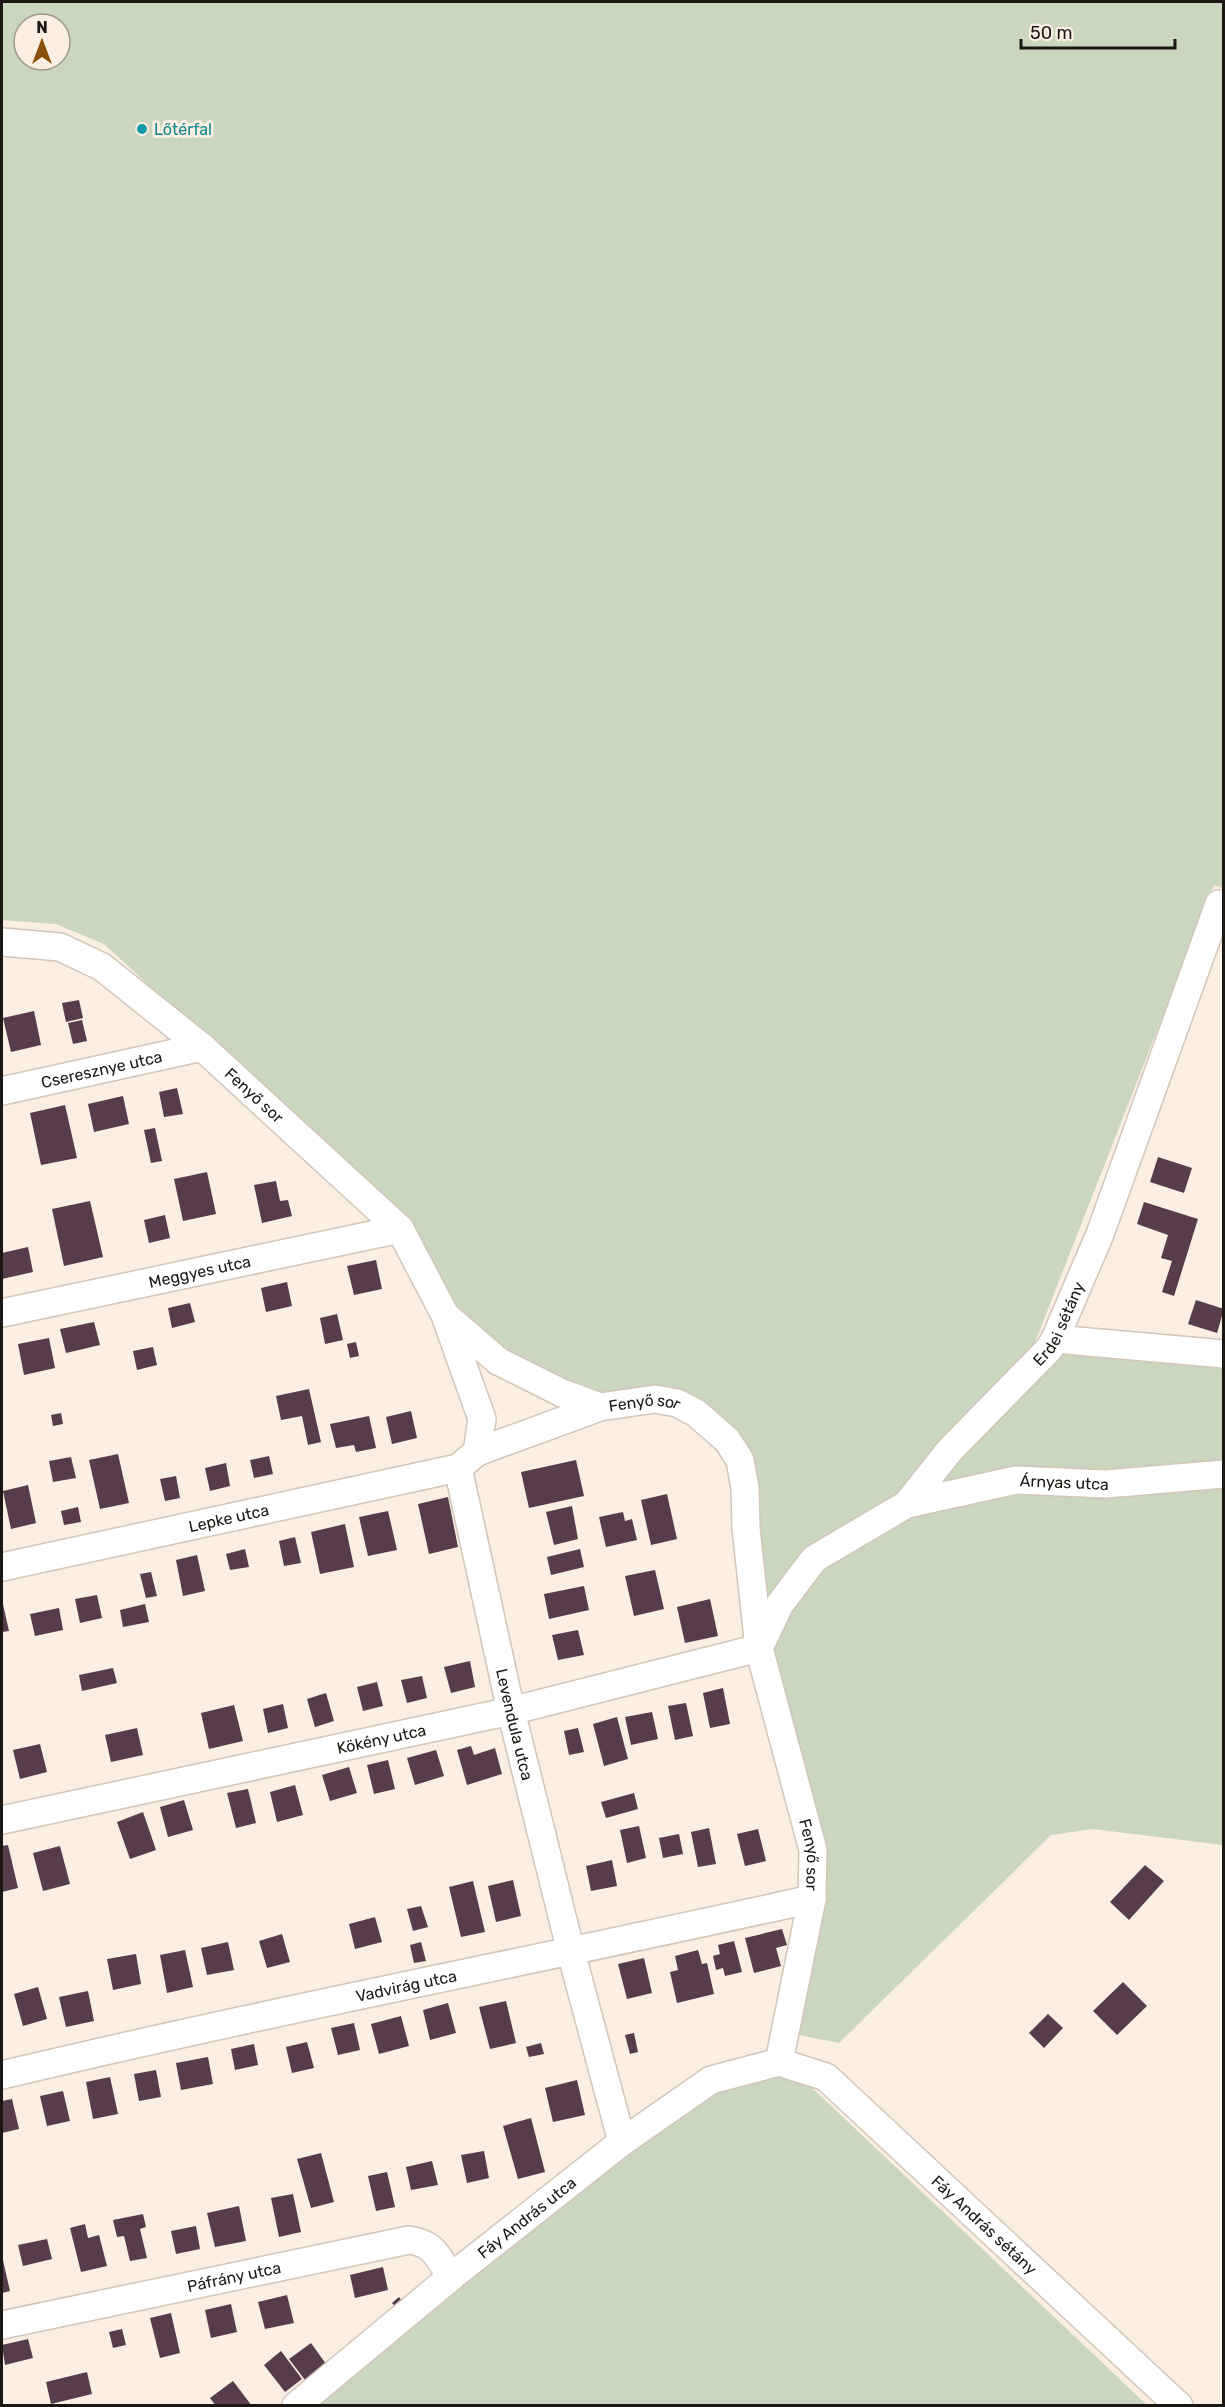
<svg xmlns="http://www.w3.org/2000/svg" width="1225" height="2407" font-family="Rubik,sans-serif">
<rect width="100%" height="100%" fill="#fbeee2"/>
<g fill="#cad6be" fill-rule="evenodd">
<path d="M2 2H1223V888L1214 885 1034 1345 1223 1363V1845L1093 1829 1051 1835 839 2043 799 2035 819 1871 754 1613 735 1462 701 1418 655 1399 558 1387 512 1360 458 1315 388 1205 104 944 56 924 2 920ZM24 24H60V60H24Z"/>
<path d="M774 2075 809 2085 1147 2405 318 2406 611 2162 710 2088Z"/>
</g>
<g fill="#573c4b">
<path d="M79 1000 83 1018 66 1022 62 1003Z"/>
<path d="M34 1011 41 1045 11 1052 3 1018Z"/>
<path d="M82 1020 87 1041 73 1044 68 1023Z"/>
<path d="M177 1088 183 1114 164 1117 159 1092Z"/>
<path d="M123 1096 129 1124 94 1132 88 1104Z"/>
<path d="M65 1105 77 1158 41 1165 30 1113Z"/>
<path d="M155 1128 162 1161 151 1163 144 1130Z"/>
<path d="M1158 1157 1192 1168 1184 1193 1150 1182Z"/>
<path d="M207 1172 216 1214 183 1221 174 1179Z"/>
<path d="M276 1181 280 1201 288 1200 292 1216 262 1223 254 1185Z"/>
<path d="M90 1201 103 1257 64 1266 52 1209Z"/>
<path d="M1144 1202 1198 1219 1174 1296 1162 1292 1172 1261 1161 1258 1168 1235 1137 1224Z"/>
<path d="M165 1215 170 1238 149 1243 144 1220Z"/>
<path d="M28 1247 33 1272 2 1279V1253Z"/>
<path d="M376 1260 382 1289 354 1295 347 1266Z"/>
<path d="M287 1282 292 1306 266 1312 261 1288Z"/>
<path d="M1196 1300 1224 1309 1217 1333 1188 1324Z"/>
<path d="M190 1303 195 1322 172 1328 168 1308Z"/>
<path d="M337 1314 343 1340 325 1344 320 1318Z"/>
<path d="M94 1322 100 1345 66 1353 60 1329Z"/>
<path d="M49 1338 55 1368 24 1375 18 1344Z"/>
<path d="M356 1342 359 1356 350 1358 347 1344Z"/>
<path d="M153 1347 157 1365 137 1370 133 1351Z"/>
<path d="M309 1389 321 1442 308 1445 302 1416 281 1420 276 1396Z"/>
<path d="M411 1411 417 1438 392 1444 386 1417Z"/>
<path d="M61 1413 63 1424 53 1426 51 1415Z"/>
<path d="M369 1416 376 1448 356 1452 354 1445 336 1448 330 1424Z"/>
<path d="M118 1454 129 1503 100 1509 89 1460Z"/>
<path d="M269 1456 273 1474 254 1478 250 1460Z"/>
<path d="M71 1457 76 1478 53 1482 49 1461Z"/>
<path d="M576 1460 584 1496 529 1508 521 1472Z"/>
<path d="M226 1463 230 1486 210 1491 205 1468Z"/>
<path d="M176 1476 180 1498 165 1501 160 1479Z"/>
<path d="M28 1485 36 1523 11 1529 3 1491Z"/>
<path d="M667 1494 677 1539 651 1545 641 1500Z"/>
<path d="M448 1497 458 1547 429 1554 418 1504Z"/>
<path d="M572 1506 578 1539 554 1545 546 1512Z"/>
<path d="M78 1507 81 1522 64 1525 61 1511Z"/>
<path d="M388 1511 397 1550 368 1556 359 1517Z"/>
<path d="M623 1512 625 1521 632 1519 637 1540 606 1547 599 1517Z"/>
<path d="M345 1524 354 1567 320 1574 311 1532Z"/>
<path d="M295 1537 301 1563 284 1566 279 1541Z"/>
<path d="M245 1549 249 1567 230 1570 226 1554Z"/>
<path d="M580 1549 584 1567 551 1575 547 1557Z"/>
<path d="M197 1555 205 1591 183 1596 176 1560Z"/>
<path d="M655 1570 664 1609 634 1616 625 1576Z"/>
<path d="M151 1572 157 1596 146 1598 140 1574Z"/>
<path d="M584 1586 589 1610 549 1619 544 1594Z"/>
<path d="M97 1595 102 1618 80 1623 75 1599Z"/>
<path d="M710 1599 718 1636 685 1643 677 1607Z"/>
<path d="M2 1600 9 1631 2 1632Z"/>
<path d="M145 1604 149 1622 123 1627 120 1610Z"/>
<path d="M59 1608 63 1630 35 1636 30 1614Z"/>
<path d="M578 1630 584 1655 558 1660 552 1635Z"/>
<path d="M470 1661 475 1687 451 1693 444 1667Z"/>
<path d="M113 1668 117 1683 82 1691 79 1675Z"/>
<path d="M422 1676 427 1698 407 1703 401 1680Z"/>
<path d="M377 1682 383 1706 363 1711 357 1687Z"/>
<path d="M723 1688 730 1724 710 1728 703 1693Z"/>
<path d="M326 1693 334 1721 315 1727 307 1699Z"/>
<path d="M686 1703 693 1736 675 1740 668 1706Z"/>
<path d="M283 1704 288 1728 268 1733 263 1709Z"/>
<path d="M234 1705 243 1741 209 1749 201 1713Z"/>
<path d="M652 1712 658 1739 631 1745 625 1717Z"/>
<path d="M617 1717 628 1759 604 1766 593 1724Z"/>
<path d="M137 1728 143 1755 111 1762 105 1735Z"/>
<path d="M578 1728 584 1752 569 1755 564 1731Z"/>
<path d="M40 1744 47 1772 20 1779 13 1750Z"/>
<path d="M471 1746 474 1755 495 1748 502 1774 467 1785 457 1750Z"/>
<path d="M436 1750 444 1776 415 1785 407 1758Z"/>
<path d="M388 1760 395 1789 374 1794 367 1765Z"/>
<path d="M349 1767 357 1793 330 1801 322 1775Z"/>
<path d="M295 1785 303 1815 277 1822 270 1792Z"/>
<path d="M248 1789 256 1823 236 1828 227 1793Z"/>
<path d="M634 1793 638 1809 606 1818 601 1802Z"/>
<path d="M184 1800 193 1830 168 1837 160 1807Z"/>
<path d="M143 1812 156 1850 130 1859 117 1822Z"/>
<path d="M639 1826 646 1858 627 1863 620 1830Z"/>
<path d="M709 1828 716 1864 698 1867 691 1832Z"/>
<path d="M758 1829 766 1861 745 1866 737 1834Z"/>
<path d="M679 1834 683 1854 663 1858 659 1838Z"/>
<path d="M8 1845 18 1888 2 1892V1846Z"/>
<path d="M60 1846 70 1884 43 1891 33 1853Z"/>
<path d="M612 1860 617 1886 591 1891 586 1866Z"/>
<path d="M1145 1865 1164 1881 1129 1920 1110 1902Z"/>
<path d="M513 1880 521 1916 496 1922 488 1886Z"/>
<path d="M473 1881 485 1932 461 1937 449 1887Z"/>
<path d="M421 1906 428 1927 413 1931 407 1909Z"/>
<path d="M375 1917 382 1942 355 1949 349 1924Z"/>
<path d="M782 1929 787 1945 776 1948 781 1966 754 1973 745 1938Z"/>
<path d="M282 1934 290 1962 267 1968 259 1941Z"/>
<path d="M734 1941 742 1972 725 1976 723 1968 716 1970 713 1956 720 1954 718 1945Z"/>
<path d="M228 1942 234 1970 207 1975 201 1948Z"/>
<path d="M421 1942 426 1961 414 1963 410 1945Z"/>
<path d="M185 1950 193 1987 167 1993 160 1955Z"/>
<path d="M698 1950 702 1964 707 1963 714 1994 677 2003 670 1972 678 1970 675 1956Z"/>
<path d="M136 1954 141 1984 113 1990 107 1959Z"/>
<path d="M644 1958 652 1993 627 1999 618 1964Z"/>
<path d="M1123 1982 1147 2006 1117 2035 1093 2011Z"/>
<path d="M38 1987 47 2019 23 2026 14 1994Z"/>
<path d="M88 1991 94 2021 66 2027 59 1997Z"/>
<path d="M506 2001 516 2043 490 2049 479 2007Z"/>
<path d="M448 2003 456 2033 430 2040 423 2010Z"/>
<path d="M1048 2014 1063 2028 1044 2048 1029 2033Z"/>
<path d="M401 2016 409 2046 379 2054 371 2024Z"/>
<path d="M354 2023 360 2050 338 2055 331 2028Z"/>
<path d="M634 2033 638 2052 630 2054 625 2035Z"/>
<path d="M307 2042 314 2068 292 2073 286 2047Z"/>
<path d="M541 2043 544 2054 529 2057 526 2047Z"/>
<path d="M254 2044 258 2065 235 2070 231 2049Z"/>
<path d="M208 2057 213 2084 181 2090 176 2063Z"/>
<path d="M156 2070 161 2097 139 2101 134 2074Z"/>
<path d="M110 2077 118 2114 93 2119 86 2082Z"/>
<path d="M577 2080 585 2115 553 2122 545 2088Z"/>
<path d="M63 2091 70 2121 47 2126 40 2096Z"/>
<path d="M12 2099 19 2129 2 2133V2101Z"/>
<path d="M531 2118 545 2172 518 2179 503 2126Z"/>
<path d="M484 2151 489 2178 467 2183 461 2155Z"/>
<path d="M321 2153 334 2202 311 2208 297 2159Z"/>
<path d="M432 2161 438 2185 411 2190 406 2167Z"/>
<path d="M387 2172 395 2207 376 2211 368 2176Z"/>
<path d="M293 2194 301 2232 279 2237 271 2198Z"/>
<path d="M239 2206 246 2241 215 2247 207 2213Z"/>
<path d="M143 2214 146 2227 140 2229 147 2258 130 2261 124 2236 117 2237 113 2220Z"/>
<path d="M85 2224 88 2238 99 2235 107 2266 81 2272 70 2228Z"/>
<path d="M196 2226 200 2249 176 2254 171 2231Z"/>
<path d="M47 2239 52 2259 23 2266 18 2245Z"/>
<path d="M2 2256 10 2291 2 2293Z"/>
<path d="M383 2267 388 2290 355 2298 350 2275Z"/>
<path d="M287 2295 294 2323 265 2329 258 2302Z"/>
<path d="M399 2297 404 2304 397 2309 392 2303Z"/>
<path d="M231 2304 237 2332 211 2338 205 2310Z"/>
<path d="M171 2313 180 2353 160 2358 150 2318Z"/>
<path d="M122 2329 126 2345 113 2348 109 2332Z"/>
<path d="M28 2339 33 2358 5 2365 2 2345Z"/>
<path d="M311 2343 326 2364 305 2380 289 2359Z"/>
<path d="M281 2351 302 2379 285 2392 264 2365Z"/>
<path d="M87 2372 92 2394 51 2404 46 2382Z"/>
<path d="M233 2381 252 2406H216L210 2398Z"/>
</g>
<g fill="none" stroke-linecap="round" stroke-linejoin="round">
<defs>
<g id="minor">
<path id="s1" d="M2 942 60 947 102 967 202 1047 400 1229 445 1315 498 1361 562 1393 600 1407 655 1399 677 1403 696 1413 727 1440 740 1460 745 1488 746 1528 759 1648 813 1850 812 1899 779 2062"/>
<path id="s2" d="M2 1091 202 1047"/>
<path id="s3" d="M2 1313 400 1229"/>
<path id="s4" d="M446 1318 482 1419 477 1452 458 1468 511 1711 571 1952 622 2142"/>
<path d="M1055 1339 1224 1354"/>
<path d="M477 1452 600 1407"/>
<path id="s5" d="M907 1504 1016 1480 1106 1484 1224 1474"/>
<path id="s6" d="M2 1567 458 1468"/>
<path id="s7" d="M2 1820 511 1711 759 1648 780 1604 814 1559 907 1504 950 1450 1049 1349 1055 1339 1100 1234 1219 904"/>
<path id="s8" d="M779 2062 826 2077 1179 2406"/>
<path id="s9" d="M2 2075C270 2011 542 1959 812 1899"/>
<path id="s10" d="M2 2325 409 2240C435 2244 437 2256 451 2277"/>
<path id="s11" d="M296 2406 451 2277 622 2142 711 2080 779 2062"/>
</g>
</defs>
<use href="#minor" stroke="#d2c5b9" stroke-width="30"/>
<use href="#minor" stroke="#fff" stroke-width="27"/>
</g>
<circle fill="#0f9aa8" stroke="#fbeee2" stroke-width="2" cx="142" cy="129" r="6"/>
<g text-anchor="middle" dominant-baseline="central" stroke-width="6" stroke-linejoin="round" paint-order="stroke">
<g font-size="16" fill="#0d838f" stroke="#fbeee2" text-anchor="start">
<text x="154" y="129">Lőtérfal</text>
</g>
<g font-size="16" fill="#1b1712" stroke="#fbeee2">
<text stroke="none"><textPath href="#s2" startOffset="102">Cseresznye utca</textPath></text>
<text stroke="none"><textPath href="#s1" startOffset="304">Fenyő sor</textPath></text>
<text stroke="none"><textPath href="#s3" startOffset="202">Meggyes utca</textPath></text>
<text stroke="none"><textPath href="#s7" startOffset="1227">Erdei sétány</textPath></text>
<text stroke="none"><textPath href="#s1" startOffset="826">Fenyő sor</textPath></text>
<text stroke="none"><textPath href="#s5" startOffset="160">Árnyas utca</textPath></text>
<text stroke="none"><textPath href="#s6" startOffset="232">Lepke utca</textPath></text>
<text stroke="none"><textPath href="#s4" startOffset="428">Levendula utca</textPath></text>
<text stroke="none"><textPath href="#s7" startOffset="388">Kökény utca</textPath></text>
<text stroke="none"><textPath href="#s1" startOffset="1348">Fenyő sor</textPath></text>
<text stroke="none"><textPath href="#s9" startOffset="414">Vadvirág utca</textPath></text>
<text stroke="none"><textPath href="#s11" startOffset="298">Fáy András utca</textPath></text>
<text stroke="none"><textPath href="#s8" startOffset="266">Fáy András sétány</textPath></text>
<text stroke="none"><textPath href="#s10" startOffset="237">Páfrány utca</textPath></text>
</g>
</g>
<rect width="1225" height="2407" fill="none" stroke="#1b1712" stroke-width="6"/>
<g transform="translate(42 42)"><circle r="28" fill="#fbeee2" stroke="#a1988f" stroke-width="1.5"/>
<path d="M0-4.5L10 22L0 15L-10 22Z" fill="#8a5007"/>
<text y="-9" font-size="16" font-weight="bold" text-anchor="middle" fill="#1b1712">N</text>
</g>
<path d="M1021 39v9h154v-9" fill="none" stroke="#1b1712" stroke-width="3"/>
<text x="1030" y="39" font-size="18" fill="#1b1712" stroke="#fbeee2" stroke-width="4.5" paint-order="stroke">50 m</text>
</svg>
